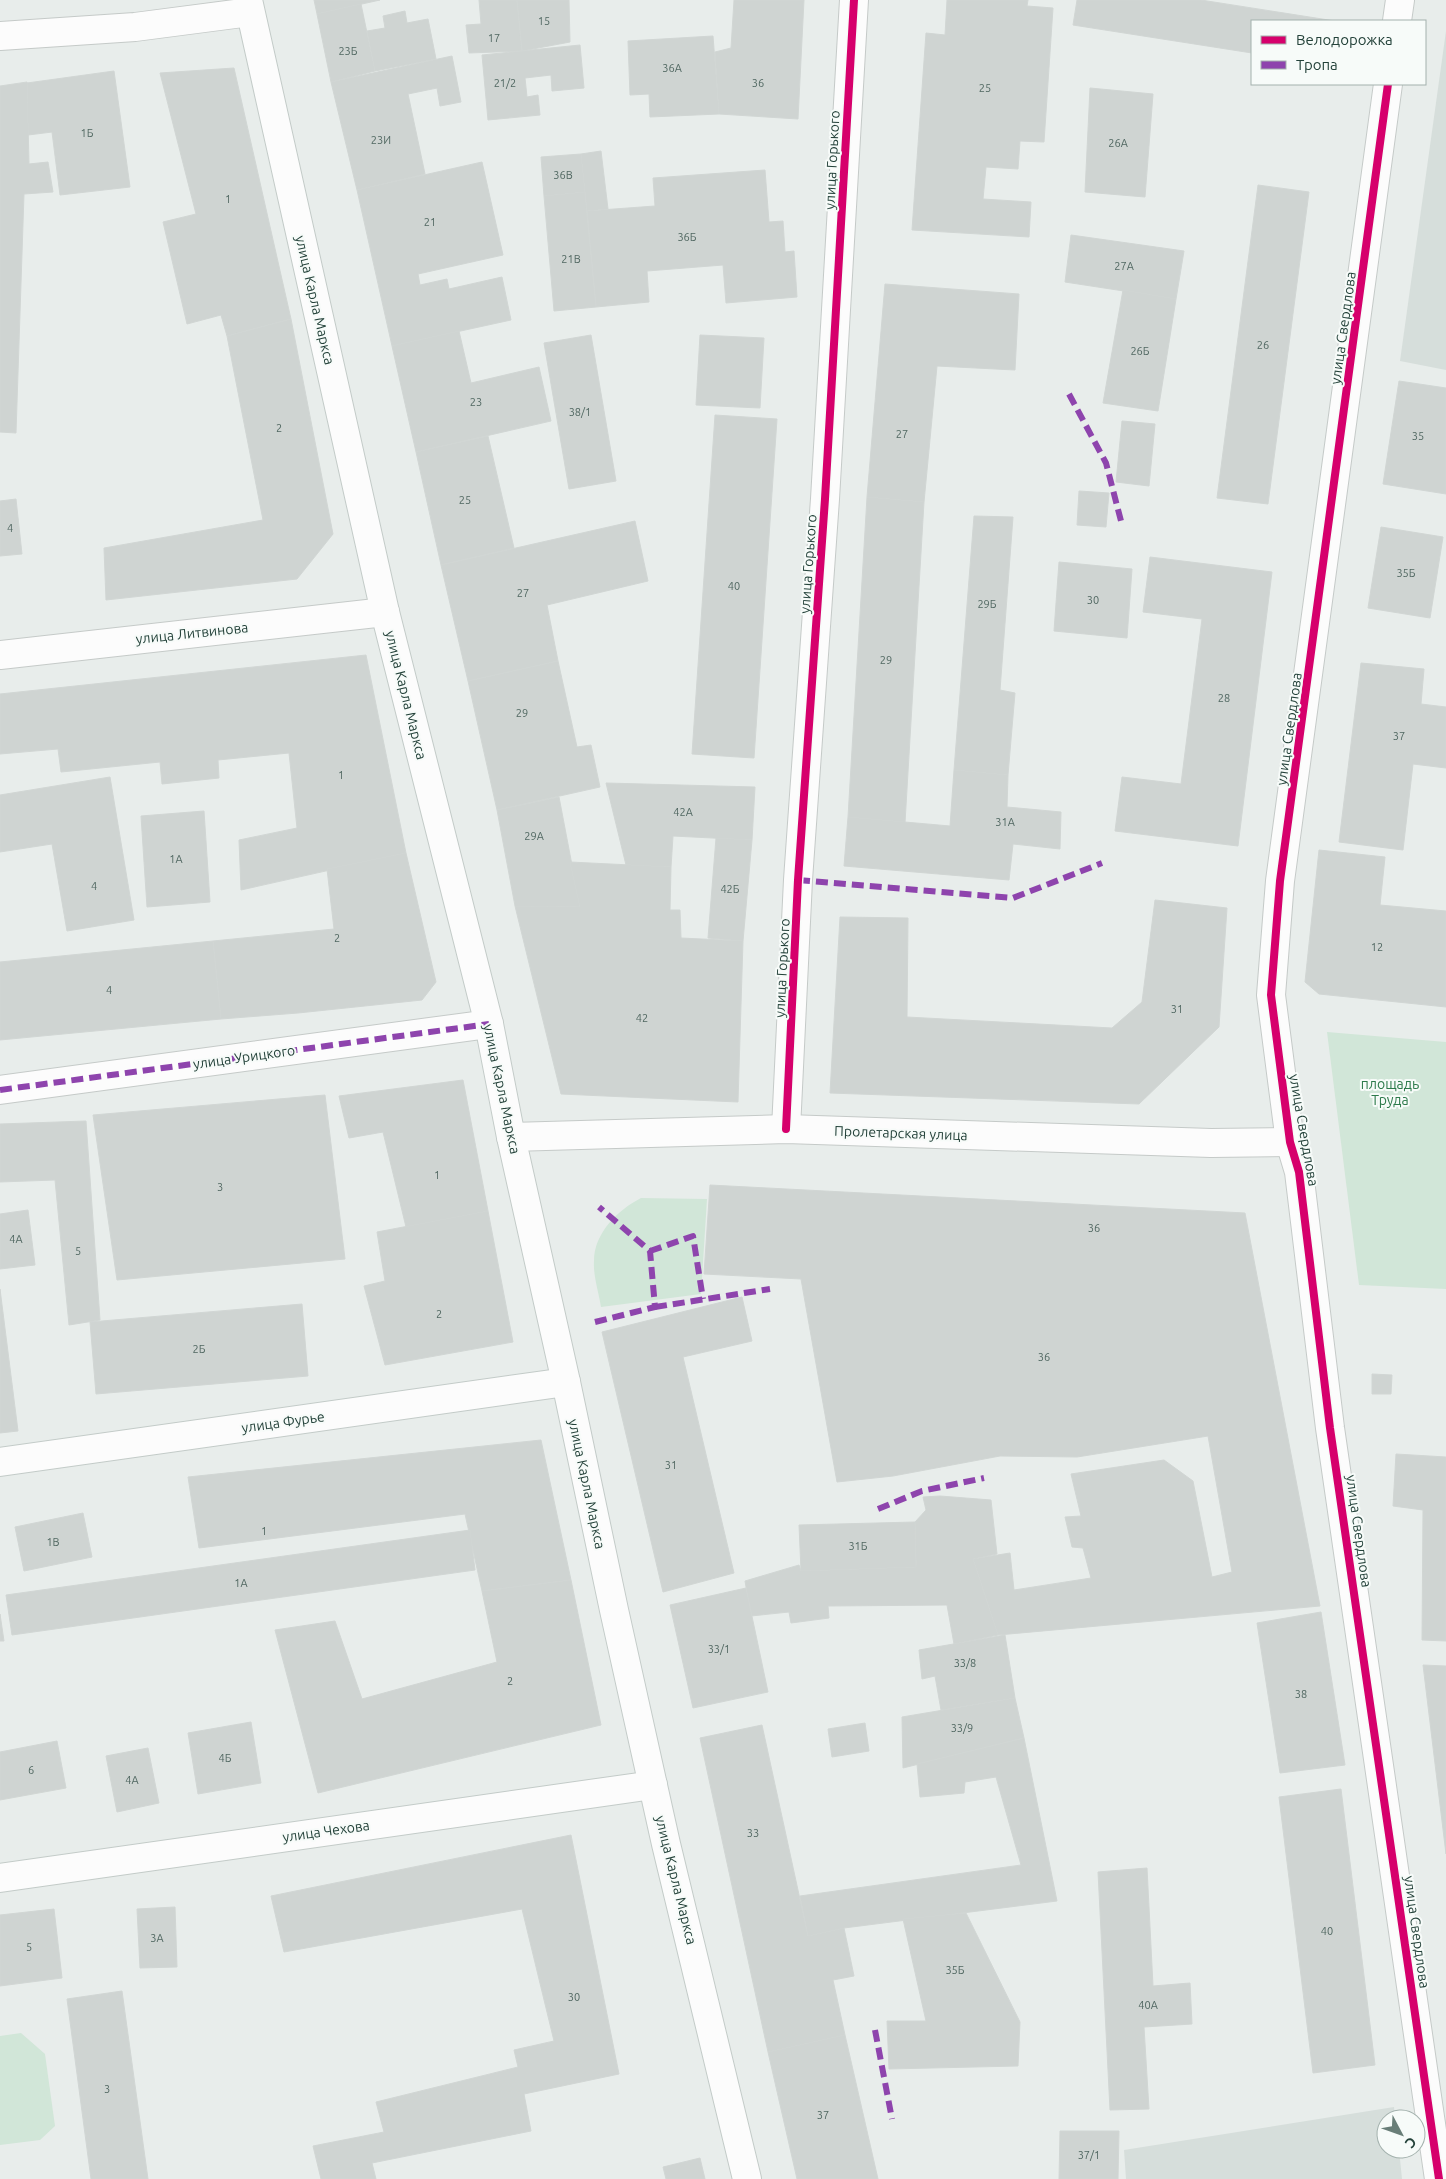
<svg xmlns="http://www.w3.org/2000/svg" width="1446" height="2179" font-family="Ubuntu,sans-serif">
<rect width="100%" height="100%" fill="#e8edeb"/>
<g fill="#d6dedb">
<path d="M1446 31V370L1400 361Z"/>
<path d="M1394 2107 1395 2119H1386V2149H1399L1402 2179H1126L1124 2150Z"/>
</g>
<g fill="#d1e6d8">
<path d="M1327 1032 1446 1042V1289L1359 1285Z"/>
<path d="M641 1198 707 1199 701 1294 601 1307C599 1293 593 1276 594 1261 594 1233 618 1210 641 1198Z"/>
<path d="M21 2033 45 2054 55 2126 40 2140 0 2145V2036Z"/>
</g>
<g fill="#cfd4d2" stroke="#d1d6d4">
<path d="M314 0H380L317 14Z"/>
<path d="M479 0H517L522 51 469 53 466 25 481 24Z"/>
<path d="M517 0H569L570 42 522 51Z"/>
<path d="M734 0H804L798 119 719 114 715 52 731 48Z"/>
<path d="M947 0H1028L1027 6 1053 8 1044 142 1020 141 1018 169 986 167 983 199 1031 202 1029 237 912 230 926 33 945 35Z"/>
<path d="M1077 0H1201L1335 21H1252V53L1073 25Z"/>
<path d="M361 4 375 71 331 82 317 14Z"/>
<path d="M405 11 407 23 428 19 436 59 375 71 367 31 385 28 383 16Z"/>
<path d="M713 36 719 114 650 117 649 94 630 95 628 41Z"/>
<path d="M580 45 584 88 552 91 551 75 525 78 527 97 538 95 540 115 488 120 482 55Z"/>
<path d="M452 56 461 102 440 106 437 88 408 94 425 174 357 190 331 82Z"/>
<path d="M234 68 291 319 227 336 221 315 187 324 163 222 196 214 160 73Z"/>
<path d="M114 71 130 187 60 195 52 132 28 135 27 83Z"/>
<path d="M27 82 29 164 48 162 53 192 24 194 16 433 0 432V86Z"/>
<path d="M1090 88 1153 94 1145 197 1085 192Z"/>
<path d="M601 151 608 209 587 211 581 154Z"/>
<path d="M581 154 585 192 544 196 541 157Z"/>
<path d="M482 162 503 255 418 274 420 285 447 279 449 289 502 277 511 320 392 346 357 190Z"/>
<path d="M765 170 769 222 783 221 785 252 794 251 797 297 726 303 723 265 647 271 649 302 596 307 587 211 655 206 653 178Z"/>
<path d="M1258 185 1309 192 1268 504 1217 498Z"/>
<path d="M585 192 596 307 554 311 544 196Z"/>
<path d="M1071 235 1184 251 1176 299 1065 282Z"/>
<path d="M885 284 1019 294 1015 370 937 366 924 502 867 497Z"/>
<path d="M1123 290 1176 299 1158 411 1103 403Z"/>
<path d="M291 319 333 534 297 579 106 600 104 548 263 520 227 336Z"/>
<path d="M459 331 471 383 539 367 551 421 416 452 392 346Z"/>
<path d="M591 335 616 481 569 489 544 343Z"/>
<path d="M700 335 764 338 760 408 696 405Z"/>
<path d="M1399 381 1446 388V494L1383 484Z"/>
<path d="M715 415 777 419 754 758 692 754Z"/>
<path d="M1122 421 1155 424 1149 486 1116 482Z"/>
<path d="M488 436 514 548 441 565 416 452Z"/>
<path d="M1079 491 1109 493 1106 527 1077 525Z"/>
<path d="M867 497 924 502 905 823 848 817Z"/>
<path d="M16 499 22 554 0 556V501Z"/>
<path d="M974 516 1013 517 1000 690 1015 693 1008 775 954 770Z"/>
<path d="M635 521 648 581 547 605 558 661 468 681 441 565Z"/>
<path d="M1381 527 1443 537 1430 618 1368 608Z"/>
<path d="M1150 557 1272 572 1238 846 1115 831 1122 777 1181 784 1202 619 1143 612Z"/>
<path d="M1059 562 1132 569 1127 638 1054 631Z"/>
<path d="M366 655 406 853 241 890 239 840 297 828 289 753 218 760 219 778 162 784 160 762 61 772 58 749 0 754V694Z"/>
<path d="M558 661 577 747 591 745 600 787 497 810 468 681Z"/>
<path d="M1361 663 1424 669 1421 704 1446 707V768L1413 764 1403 850 1339 842Z"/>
<path d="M954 770 1008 775 1007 807 1061 812 1060 849 1013 844 1009 880 844 866 848 817 950 826Z"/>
<path d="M110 777 134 920 67 931 52 844 0 852V795Z"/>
<path d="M606 783 755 787 752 840 673 836 671 867 626 865Z"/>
<path d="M559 797 580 907 515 906 497 810Z"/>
<path d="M204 811 210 902 147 907 141 816Z"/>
<path d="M716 838 752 840 743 941 708 938Z"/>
<path d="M1319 850 1385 857 1380 905 1446 911V1007L1319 994 1305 982Z"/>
<path d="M406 853 436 982 422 1000 298 1013 221 1019 213 941 334 929 327 869Z"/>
<path d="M570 862 671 867 670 910H680L681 938 743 941 738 1102 561 1094 515 906 580 907Z"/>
<path d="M1155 900 1227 908 1219 1027 1139 1104 830 1093 840 917 908 918 907 1017 1112 1028 1142 1002Z"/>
<path d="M213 941 221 1019 0 1040V962Z"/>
<path d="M463 1080 488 1211 406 1227 383 1132 349 1138 339 1096Z"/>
<path d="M325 1095 345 1259 117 1280 93 1115Z"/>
<path d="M86 1121 100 1320 69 1325 55 1180 0 1182V1124Z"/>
<path d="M710 1185 1245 1213 1320 1606 998 1635 973 1559 1010 1553 1014 1590 1091 1578 1083 1548 1072 1547 1065 1517 1081 1516 1071 1474 1164 1460 1193 1481 1212 1577 1232 1572 1208 1436 1077 1457 1000 1456 893 1476 837 1482 801 1279 704 1274Z"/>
<path d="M28 1210 35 1265 0 1269V1214Z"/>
<path d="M488 1211 513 1342 385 1365 364 1286 385 1281 377 1232Z"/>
<path d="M0 1289 18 1431 0 1433Z"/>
<path d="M742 1297 752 1341 683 1357 734 1573 663 1592 602 1332Z"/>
<path d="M302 1304 308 1376 96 1394 90 1322Z"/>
<path d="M1372 1374 1392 1375 1391 1394H1372Z"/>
<path d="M541 1440 571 1580 482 1591 465 1514 199 1548 188 1477Z"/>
<path d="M1396 1454 1446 1457V1641L1422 1640 1423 1510 1393 1506Z"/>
<path d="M940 1496 991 1500 997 1554 973 1559 998 1635 954 1644 947 1605 828 1606 829 1618 791 1623 789 1612 751 1616 745 1581 799 1565 801 1571 916 1567 915 1522 926 1510 923 1497Z"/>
<path d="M83 1513 92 1557 24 1571 15 1527Z"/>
<path d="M915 1522 916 1567 801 1571 799 1525Z"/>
<path d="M470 1530 475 1570 12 1635 6 1595Z"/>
<path d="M571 1580 601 1725 318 1793 275 1630 335 1621 362 1699 497 1662 482 1591Z"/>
<path d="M746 1588 768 1692 693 1708 670 1605Z"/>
<path d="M1321 1612 1345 1765 1280 1773 1257 1623Z"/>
<path d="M0 1614 4 1641H0Z"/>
<path d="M1005 1635 1015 1698 941 1710 935 1676 922 1679 919 1650Z"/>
<path d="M1423 1665 1446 1666V1854Z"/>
<path d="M1015 1698 1024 1738 903 1768 902 1717Z"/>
<path d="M251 1722 261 1783 198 1794 188 1733Z"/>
<path d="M865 1723 869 1751 832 1757 828 1729Z"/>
<path d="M762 1725 808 1936 844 1928 854 1976 833 1980 845 2035 768 2052 700 1738Z"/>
<path d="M1024 1738 1057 1901 844 1928 808 1936 800 1896 1021 1865 996 1777 965 1782 964 1793 920 1797 917 1764Z"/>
<path d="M57 1741 66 1788 0 1800V1752Z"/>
<path d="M148 1748 159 1803 117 1812 106 1756Z"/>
<path d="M1341 1789 1375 2065 1313 2073 1279 1797Z"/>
<path d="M571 1835 619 2074 524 2094 531 2131 372 2163 376 2179H321L313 2146 384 2132 376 2102 518 2067 514 2050 554 2041 522 1909 284 1952 271 1896Z"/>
<path d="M1147 1868 1153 1986 1190 1983 1192 2024 1144 2027 1149 2109 1110 2110 1098 1872Z"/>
<path d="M175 1907 177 1967 140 1968 137 1909Z"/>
<path d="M54 1909 62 1978 0 1986V1915Z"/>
<path d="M966 1913 1020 2022 1018 2066 889 2069 887 2021H926L903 1919Z"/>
<path d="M122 1991 148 2179H91L67 1999Z"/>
<path d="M845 2035 878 2179H797L768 2052Z"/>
<path d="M1060 2131H1119L1118 2179H1059Z"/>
<path d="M700 2158 705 2179H666L663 2167Z"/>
</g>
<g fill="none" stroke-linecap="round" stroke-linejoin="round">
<defs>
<g id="street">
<path d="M1397 21 1400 0"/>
<path d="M0 36 135 27 250 12"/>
<path d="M1388 84 1280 881 1271 995 1290 1142 1299 1172 1330 1428 1439 2179"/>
<path d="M0 655 385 612"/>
<path d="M0 1090 489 1024"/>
<path d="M786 1129 798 880 825 499 854 0"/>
<path d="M511 1137 786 1129 1211 1143 1290 1142"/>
</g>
<g id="secondary">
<path d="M248 0 385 612 489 1024 511 1137 566 1382 614 1610 666 1844 747 2179"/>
<path d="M0 1462 566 1382"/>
<path d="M0 1878 653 1785"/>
</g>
</defs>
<use href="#street" stroke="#c5cac8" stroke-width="30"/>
<use href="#secondary" stroke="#c3cbc8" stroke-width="30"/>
<use href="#street" stroke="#fcfcfc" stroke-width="28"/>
<use href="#secondary" stroke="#fcfcfc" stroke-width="28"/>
<g stroke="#8e44ad" stroke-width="6" stroke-dasharray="12 6" stroke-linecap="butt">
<path d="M1069 394 1106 463 1121 521"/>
<path d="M798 880 1013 898 1102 863"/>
<path d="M0 1090 489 1024"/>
<path d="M650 1251 693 1236 703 1299"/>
<path d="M655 1307 770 1289"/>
<path d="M595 1322 655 1307 650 1251 599 1207"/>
<path d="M878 1509 922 1491 984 1478"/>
<path d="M875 2030 892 2119"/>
</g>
<defs>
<g id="cycleway">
<path d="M1388 84 1280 881 1271 995 1290 1142 1299 1172 1330 1428 1439 2179"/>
<path d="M786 1129 798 880 825 499 854 0"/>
</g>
</defs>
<use href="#cycleway" stroke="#f7fbf9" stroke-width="11"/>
<use href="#cycleway" stroke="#d6006c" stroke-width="8"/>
</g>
<g text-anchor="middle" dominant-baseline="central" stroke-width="4" stroke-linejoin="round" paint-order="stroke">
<g font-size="11" fill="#506761">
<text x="544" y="21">15</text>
<text x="494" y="38">17</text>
<text x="348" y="51">23Б</text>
<text x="672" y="68">36А</text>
<text x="505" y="83">21/2</text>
<text x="758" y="83">36</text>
<text x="985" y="88">25</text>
<text x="87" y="133">1Б</text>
<text x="381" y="140">23И</text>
<text x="1118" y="143">26А</text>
<text x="563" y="175">36В</text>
<text x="228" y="199">1</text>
<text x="430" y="222">21</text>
<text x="687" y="237">36Б</text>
<text x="571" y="259">21В</text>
<text x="1124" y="266">27А</text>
<text x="1263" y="345">26</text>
<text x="1140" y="351">26Б</text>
<text x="476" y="402">23</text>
<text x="580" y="412">38/1</text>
<text x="279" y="428">2</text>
<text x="902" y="434">27</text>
<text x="1418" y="436">35</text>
<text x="465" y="500">25</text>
<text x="10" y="528">4</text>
<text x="1406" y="573">35Б</text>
<text x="734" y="586">40</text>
<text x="523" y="593">27</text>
<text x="1093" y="600">30</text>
<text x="987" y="604">29Б</text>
<text x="886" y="660">29</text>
<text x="1224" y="698">28</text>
<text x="522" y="713">29</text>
<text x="1399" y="736">37</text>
<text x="341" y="775">1</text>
<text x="683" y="812">42А</text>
<text x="1005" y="822">31А</text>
<text x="534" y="836">29А</text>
<text x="176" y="859">1А</text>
<text x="94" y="886">4</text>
<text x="730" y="889">42Б</text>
<text x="337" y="938">2</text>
<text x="1377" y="947">12</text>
<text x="109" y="990">4</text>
<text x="1177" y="1009">31</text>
<text x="642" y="1018">42</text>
<text x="437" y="1175">1</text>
<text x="220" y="1187">3</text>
<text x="1094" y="1228">36</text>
<text x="16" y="1239">4А</text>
<text x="78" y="1251">5</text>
<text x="439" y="1314">2</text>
<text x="199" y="1349">2Б</text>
<text x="1044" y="1357">36</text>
<text x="671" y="1465">31</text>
<text x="264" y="1531">1</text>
<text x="53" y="1542">1В</text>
<text x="858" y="1546">31Б</text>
<text x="241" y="1583">1А</text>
<text x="719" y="1649">33/1</text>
<text x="965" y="1663">33/8</text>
<text x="510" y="1681">2</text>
<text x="1301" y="1694">38</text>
<text x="962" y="1728">33/9</text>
<text x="225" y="1758">4Б</text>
<text x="31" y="1770">6</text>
<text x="132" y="1780">4А</text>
<text x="753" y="1833">33</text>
<text x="1327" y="1931">40</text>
<text x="157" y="1938">3А</text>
<text x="29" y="1947">5</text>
<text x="955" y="1970">35Б</text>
<text x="574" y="1997">30</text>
<text x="1148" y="2005">40А</text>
<text x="107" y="2089">3</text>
<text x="823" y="2115">37</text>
<text x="1089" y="2155">37/1</text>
</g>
<g font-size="14" fill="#24423a" stroke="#f7fbf9">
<text transform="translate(832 160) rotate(-87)">улица Горького</text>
<text transform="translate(315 300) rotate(77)">улица Карла Маркса</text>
<text transform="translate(1343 328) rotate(-82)">улица Свердлова</text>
<text transform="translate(808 564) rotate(-86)">улица Горького</text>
<text transform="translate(192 633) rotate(-6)">улица Литвинова</text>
<text transform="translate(406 695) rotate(76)">улица Карла Маркса</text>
<text transform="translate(1289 729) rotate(-82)">улица Свердлова</text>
<text transform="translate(782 968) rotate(-87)">улица Горького</text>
<text transform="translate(244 1057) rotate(-8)">улица Урицкого</text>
<text transform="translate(502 1089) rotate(78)">улица Карла Маркса</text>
<text transform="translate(1304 1130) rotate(80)">улица Свердлова</text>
<text transform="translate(901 1133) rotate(2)">Пролетарская улица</text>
<text transform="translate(283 1422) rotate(-8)">улица Фурье</text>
<text transform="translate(587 1484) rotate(78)">улица Карла Маркса</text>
<text transform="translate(1359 1531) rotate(82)">улица Свердлова</text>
<text transform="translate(326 1831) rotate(-8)">улица Чехова</text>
<text transform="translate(676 1880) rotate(76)">улица Карла Маркса</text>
<text transform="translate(1417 1932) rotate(82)">улица Свердлова</text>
</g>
<g font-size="14" fill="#2d7a4b" stroke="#f7fbf9">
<text x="1390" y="1084">площадь<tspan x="1390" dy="16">Труда</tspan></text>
</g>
</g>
<rect x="1251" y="20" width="175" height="65" fill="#f7fbf9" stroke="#a3b1ad"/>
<rect x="1261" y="36" width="25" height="8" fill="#d6006c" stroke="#a3b1ad"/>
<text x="1296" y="45" font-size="15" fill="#24423a">Велодорожка</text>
<rect x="1261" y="61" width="25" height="8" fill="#8e44ad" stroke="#a3b1ad"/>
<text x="1296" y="70" font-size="15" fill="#24423a">Тропа</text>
<g transform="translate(1401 2134) rotate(131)"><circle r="24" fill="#f7fbf9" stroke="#a3b1ad"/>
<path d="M0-4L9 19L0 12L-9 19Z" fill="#697e78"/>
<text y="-8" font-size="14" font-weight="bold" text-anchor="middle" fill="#24423a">С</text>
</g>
</svg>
